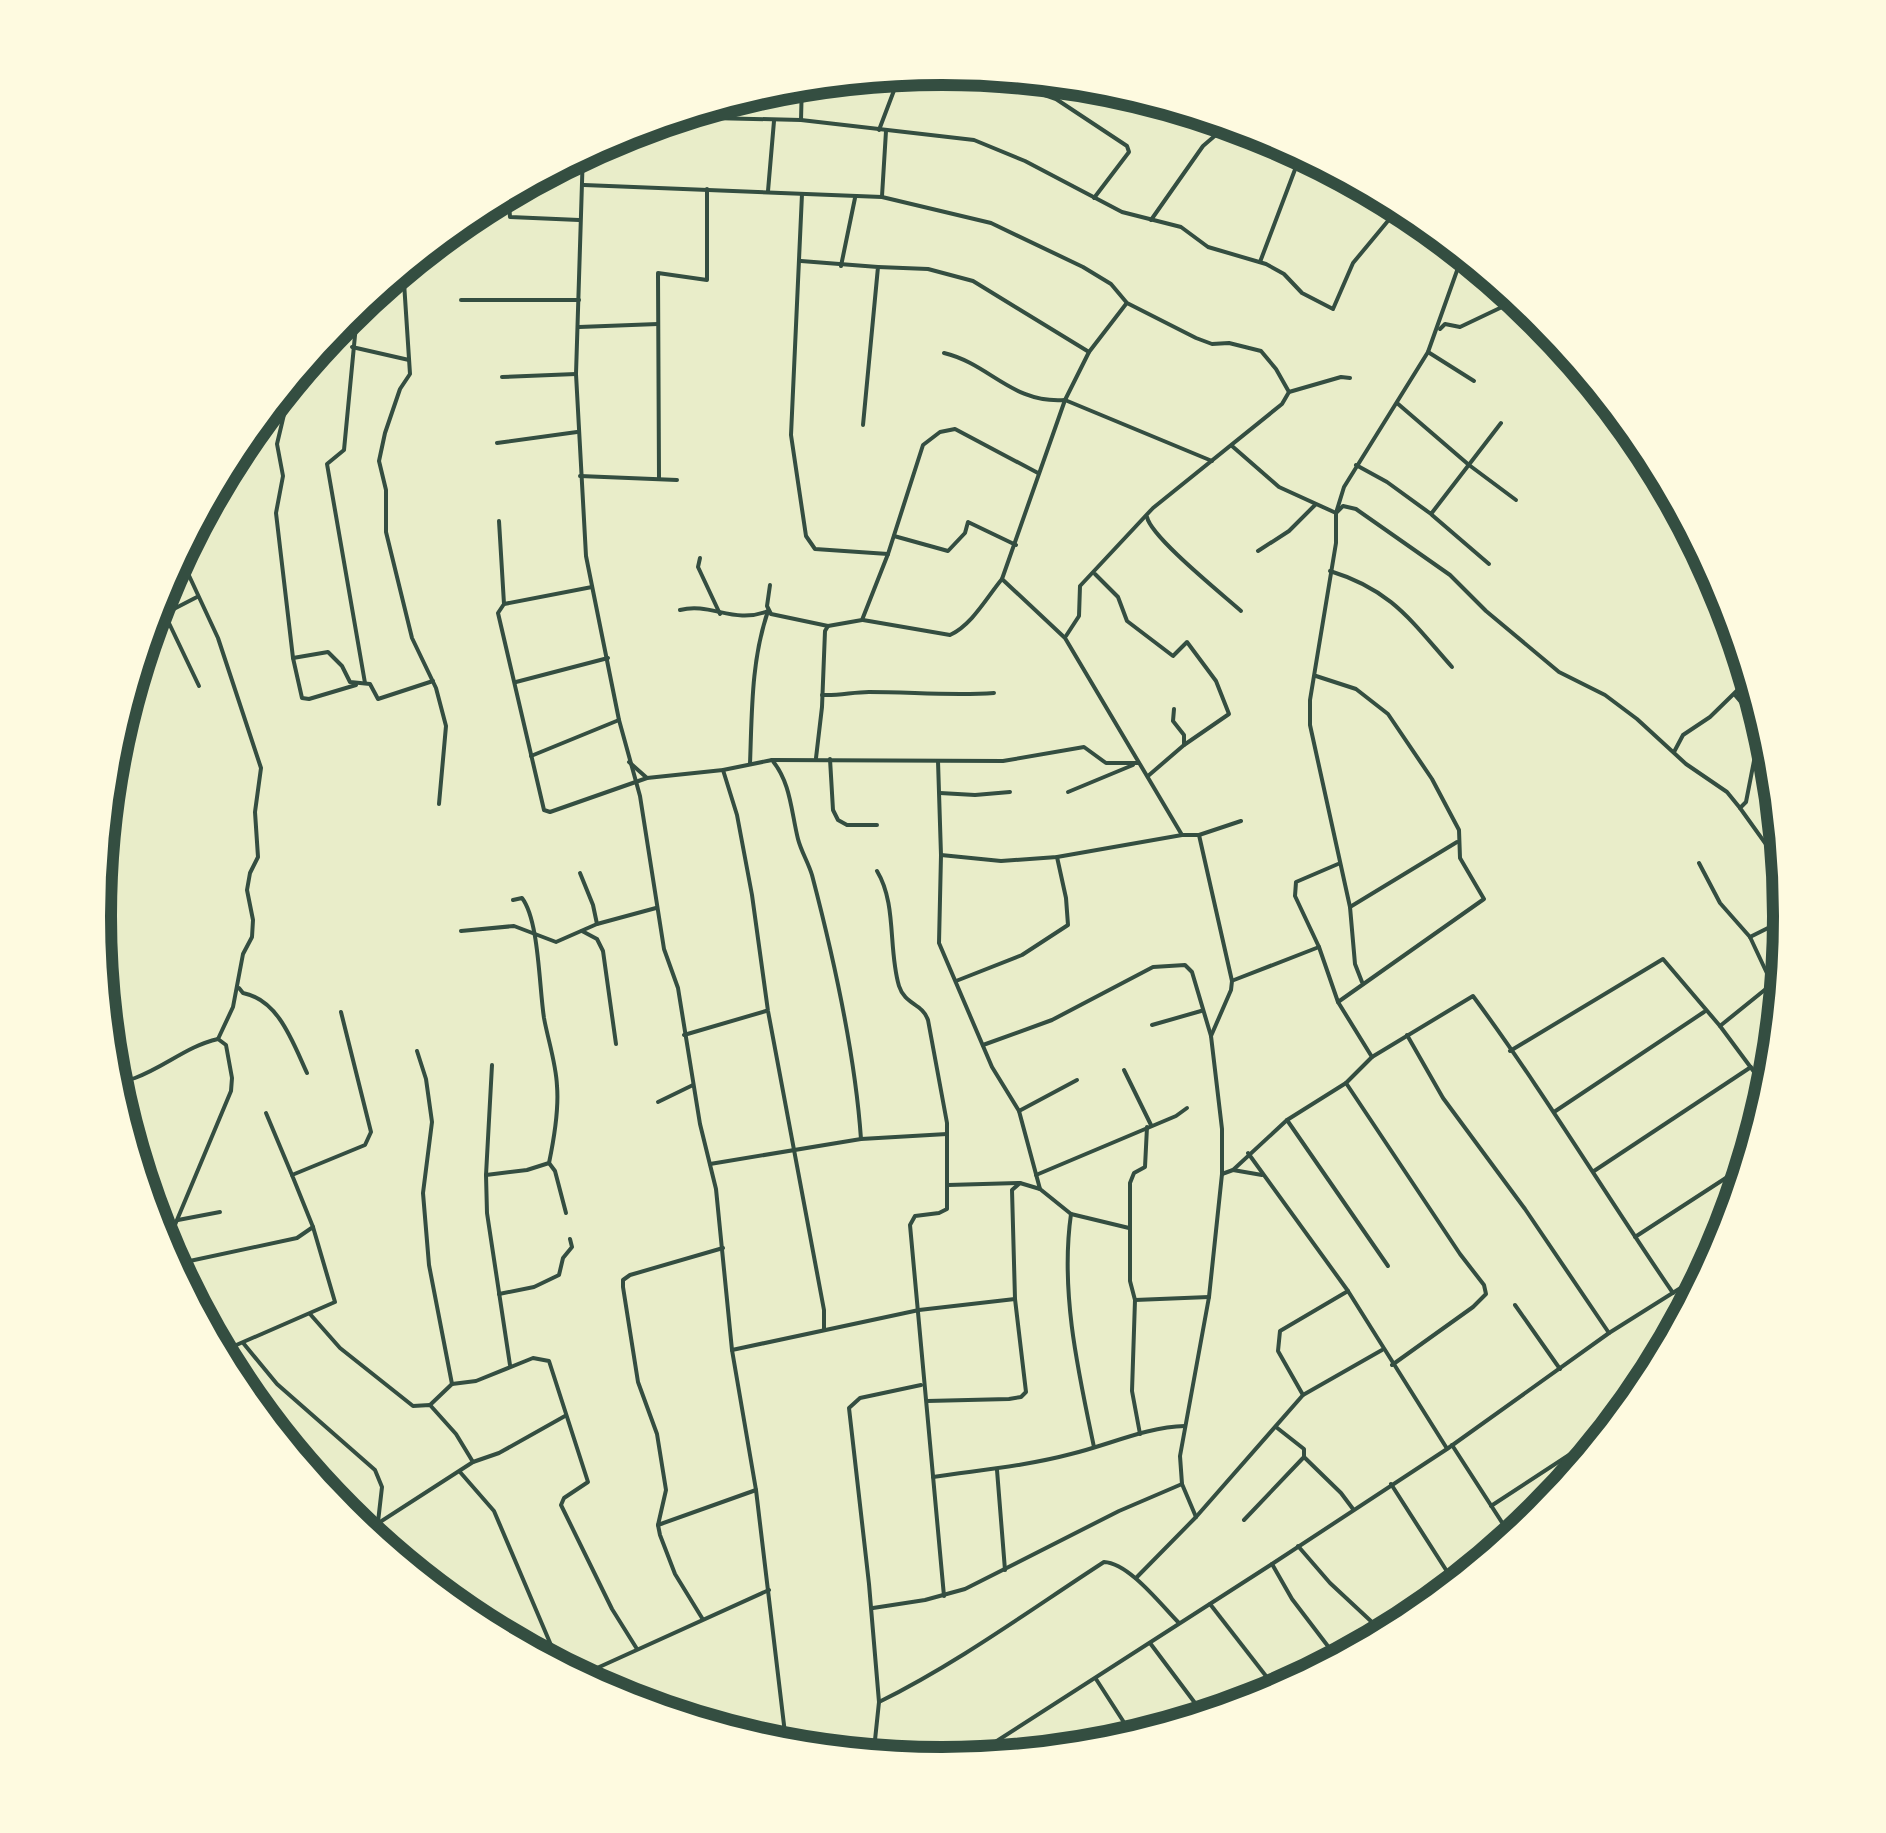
<svg xmlns="http://www.w3.org/2000/svg" width="1886" height="1833" font-family="Rubik,sans-serif">
<rect width="100%" height="100%" fill="#e9edc9"/>
<g fill="none" stroke-linecap="round" stroke-linejoin="round">
<g stroke="#344e41" stroke-width="4">
<path d="M1019 86 1056 99 1127 146 1129 152 1094 198"/>
<path d="M668 117 801 120 974 140 1025 161 1122 212 1181 227 1208 247 1266 264 1284 274 1302 293 1333 309 1353 263 1402 204"/>
<path d="M729 118 730 98"/>
<path d="M801 120 802 81"/>
<path d="M879 130 901 72"/>
<path d="M583 151 576 374 586 556 619 720 640 796 664 949 678 988 700 1124 716 1189 732 1350 756 1490 787 1750"/>
<path d="M584 185 882 197 991 223 1083 267 1111 284 1127 303 1196 338 1212 344 1229 343 1261 351 1276 369 1289 392"/>
<path d="M508 191 510 217 579 220"/>
<path d="M768 191 774 121"/>
<path d="M802 194 791 435 806 536 815 549 888 554"/>
<path d="M882 196 886 131"/>
<path d="M1151 220 1203 146 1232 121"/>
<path d="M801 261 878 267 863 425"/>
<path d="M1260 262 1302 151"/>
<path d="M841 266 855 198"/>
<path d="M403 267 410 374 400 389 385 433 379 461 386 490V532L412 638 436 688 446 726 439 804"/>
<path d="M878 267 928 269 973 281 1089 352"/>
<path d="M461 300H579"/>
<path d="M358 304 344 450 327 464 365 683"/>
<path d="M1126 304 1089 352 1065 400 1002 579 1065 638 1182 835"/>
<path d="M579 327 658 324"/>
<path d="M1440 329 1445 324 1460 327 1521 298"/>
<path d="M352 347 409 360"/>
<path d="M1428 352 1474 381"/>
<path d="M944 353C990 364 1012 404 1065 400L1212 461"/>
<path d="M502 377 576 374"/>
<path d="M285 386 286 406 277 444 283 476 276 513 293 658 302 698 309 699 356 685"/>
<path d="M1397 403 1469 465 1516 500"/>
<path d="M497 443 577 432"/>
<path d="M1232 446 1279 487 1336 513 1343 506 1356 509 1450 575 1486 611 1559 672 1605 695 1637 719 1686 764 1727 792 1740 808"/>
<path d="M1356 465 1387 482 1431 514 1501 423"/>
<path d="M580 476 677 480"/>
<path d="M659 479 658 273 707 280V189"/>
<path d="M1432 515 1489 564"/>
<path d="M1147 517C1151 537 1222 594 1241 611"/>
<path d="M499 521 504 604 498 613 544 810 550 812 647 778 723 770 772 760C791 783 791 811 798 839 801 851 808 862 812 875 834 959 855 1053 861 1139"/>
<path d="M894 536 948 551 965 533 968 522 1016 545"/>
<path d="M1258 551 1289 531 1315 505"/>
<path d="M179 554 218 638 261 768 255 812 258 857 250 873 247 890 253 920 252 937 243 954 233 1007 218 1039"/>
<path d="M700 558 698 567 720 614"/>
<path d="M1330 571C1392 590 1411 621 1452 667"/>
<path d="M1095 574 1118 597 1127 621 1173 656 1187 642 1216 681 1229 714 1184 745"/>
<path d="M770 585 767 606 771 614 828 626"/>
<path d="M157 598 199 686"/>
<path d="M504 604 592 587"/>
<path d="M680 610C711 602 734 625 768 611"/>
<path d="M166 613 197 597"/>
<path d="M863 620 950 635C972 625 987 597 1002 579"/>
<path d="M1733 621 1738 625"/>
<path d="M1066 636 1079 616 1080 586 1153 508 1282 404 1289 392 1341 377 1350 378"/>
<path d="M293 658 328 652 342 666 350 682 370 684 378 699 433 681"/>
<path d="M1316 676 1356 689 1388 714 1432 779 1459 830 1460 858 1484 899 1338 1002"/>
<path d="M516 682 608 658"/>
<path d="M130 686 138 701"/>
<path d="M822 695C839 696 853 692 869 692 911 692 952 696 994 693"/>
<path d="M1735 695 1758 722 1760 730 1746 802 1740 808 1788 875"/>
<path d="M1674 752 1683 735 1710 717 1753 675"/>
<path d="M531 756 619 720"/>
<path d="M816 758 822 707 825 631 828 626 862 620 888 554 923 445 940 432 955 429 1038 473"/>
<path d="M830 759 833 810 838 820 847 825H877"/>
<path d="M772 760 1003 761 1084 747 1106 763H1138"/>
<path d="M938 761 941 855 939 943 992 1067 1019 1111 1040 1189"/>
<path d="M629 762 647 778"/>
<path d="M750 764C752 712 751 661 768 611"/>
<path d="M723 770 737 815 752 895 768 1011 824 1310V1329"/>
<path d="M1148 776 1184 745V735L1173 721 1174 709"/>
<path d="M1068 792 1133 765"/>
<path d="M940 793 975 795 1010 792"/>
<path d="M1199 835 1232 981 1231 990 1211 1036"/>
<path d="M1774 850 1784 839"/>
<path d="M941 855 1001 861 1057 857 1182 835H1199L1241 821"/>
<path d="M1699 863 1720 903 1750 937 1772 984 1720 1026"/>
<path d="M1338 864 1296 882 1295 896 1319 947 1338 1002 1372 1057"/>
<path d="M877 871C897 904 888 949 899 986 905 1005 922 1003 928 1020L947 1123V1209L939 1213 915 1216 910 1225 944 1596"/>
<path d="M580 873 593 905 597 924"/>
<path d="M1350 907 1457 842"/>
<path d="M461 931 514 926 556 942 597 924 656 908"/>
<path d="M582 931 597 939 603 951 616 1044"/>
<path d="M1750 937 1792 916"/>
<path d="M1234 980 1319 947"/>
<path d="M956 981 1022 955 1068 925 1066 898 1057 857"/>
<path d="M1362 982 1355 964 1350 907 1310 725V700L1336 543V513L1344 487 1428 352 1464 251"/>
<path d="M1772 984 1784 995"/>
<path d="M239 988 243 993C279 1000 293 1043 307 1073"/>
<path d="M1152 1025 1201 1011"/>
<path d="M684 1035 766 1011"/>
<path d="M1407 1035 1443 1098 1525 1209 1609 1333"/>
<path d="M983 1045 1052 1020 1153 967 1185 965 1192 972 1211 1036 1222 1129V1174L1209 1297 1180 1456 1182 1484 1196 1517"/>
<path d="M417 1051 426 1079 432 1122 423 1193 429 1265 452 1384"/>
<path d="M1510 1051 1663 959 1720 1026 1772 1096"/>
<path d="M492 1065 486 1175 487 1213 510 1365"/>
<path d="M1124 1070 1151 1125"/>
<path d="M110 1082C118 1081 127 1081 135 1078 165 1067 187 1046 218 1039L226 1045 232 1078 231 1091 164 1251"/>
<path d="M1346 1083 1460 1254 1484 1285 1486 1294 1473 1307 1392 1365"/>
<path d="M658 1102 693 1085"/>
<path d="M1019 1111 1077 1080"/>
<path d="M1554 1112 1704 1012"/>
<path d="M266 1113 292 1175"/>
<path d="M1287 1120 1388 1266"/>
<path d="M1248 1153 1348 1291 1446 1447"/>
<path d="M549 1163 555 1171 566 1213"/>
<path d="M710 1164 861 1139 947 1134"/>
<path d="M1233 1170 1262 1175"/>
<path d="M1594 1171 1751 1067"/>
<path d="M1222 1174 1233 1170 1287 1120 1346 1083 1372 1057 1473 996C1544 1092 1605 1194 1673 1293"/>
<path d="M486 1175 527 1170 549 1163C554 1139 559 1110 557 1086 556 1063 548 1040 544 1018 539 986 539 920 522 898L513 900"/>
<path d="M1036 1175 1176 1116 1187 1108"/>
<path d="M948 1185 1020 1183 1040 1189 1071 1214 1129 1228"/>
<path d="M1071 1214C1060 1291 1078 1371 1094 1447"/>
<path d="M178 1220 220 1212"/>
<path d="M1635 1237 1752 1161"/>
<path d="M171 1265 297 1238 313 1227"/>
<path d="M499 1294 534 1287 559 1275 563 1258 572 1247 570 1239"/>
<path d="M1135 1300 1209 1297"/>
<path d="M1515 1305 1560 1369"/>
<path d="M310 1314 340 1348 413 1406 430 1405 456 1434 473 1462"/>
<path d="M244 1344 277 1384 375 1470 382 1487 378 1522"/>
<path d="M732 1350 919 1310 1015 1299"/>
<path d="M218 1353 335 1302 313 1227 292 1175 365 1145 371 1132 341 1012"/>
<path d="M1303 1395 1278 1351 1280 1331 1348 1291"/>
<path d="M927 1401 1009 1399 1021 1397 1026 1392 1015 1299 1012 1190 1020 1183"/>
<path d="M430 1405 452 1384 476 1381 533 1358 549 1361 588 1482 564 1498 561 1505 612 1609 637 1649"/>
<path d="M1276 1427 1304 1449V1457L1341 1493 1353 1509"/>
<path d="M1140 1434 1132 1391 1135 1300 1130 1281V1183L1134 1173 1145 1167 1147 1127"/>
<path d="M1452 1445 1514 1541"/>
<path d="M997 1470 1005 1570"/>
<path d="M460 1472 494 1511 562 1671"/>
<path d="M933 1477C979 1470 1026 1466 1071 1454 1109 1445 1146 1427 1185 1426"/>
<path d="M1391 1484 1457 1587"/>
<path d="M1491 1506 1624 1419"/>
<path d="M1244 1520 1303 1458"/>
<path d="M658 1525 756 1490"/>
<path d="M363 1533 473 1462 499 1453 565 1416"/>
<path d="M1298 1546 1330 1583 1388 1637"/>
<path d="M1272 1564 1292 1599 1340 1662"/>
<path d="M1136 1578 1196 1517 1303 1395 1382 1350"/>
<path d="M1210 1604 1280 1694"/>
<path d="M873 1608 925 1600 965 1589 1119 1511 1182 1484"/>
<path d="M702 1618 675 1574 660 1535 658 1525 666 1490 657 1434 638 1382 623 1287V1280L630 1275 723 1248"/>
<path d="M1150 1643 1207 1719"/>
<path d="M575 1678 769 1590"/>
<path d="M1096 1679 1136 1741"/>
<path d="M879 1702C958 1663 1030 1610 1104 1562 1129 1563 1161 1605 1179 1623"/>
<path d="M982 1750 987 1761"/>
<path d="M873 1759 879 1702 869 1584 849 1408 860 1398 921 1385"/>
<path d="M961 1764 1272 1564 1447 1449 1609 1333 1714 1267"/>
</g>
</g>
<path d="M0 0H1886V1833H0ZM111 916a831 831 0 1 1 1662 0a831 831 0 1 1-1662 0Z" fill="#fefae0" fill-rule="evenodd"/>
<path fill="none" stroke="#344e41" stroke-width="12" d="M111 916a831 831 0 1 1 1662 0a831 831 0 1 1-1662 0Z"/>
</svg>
